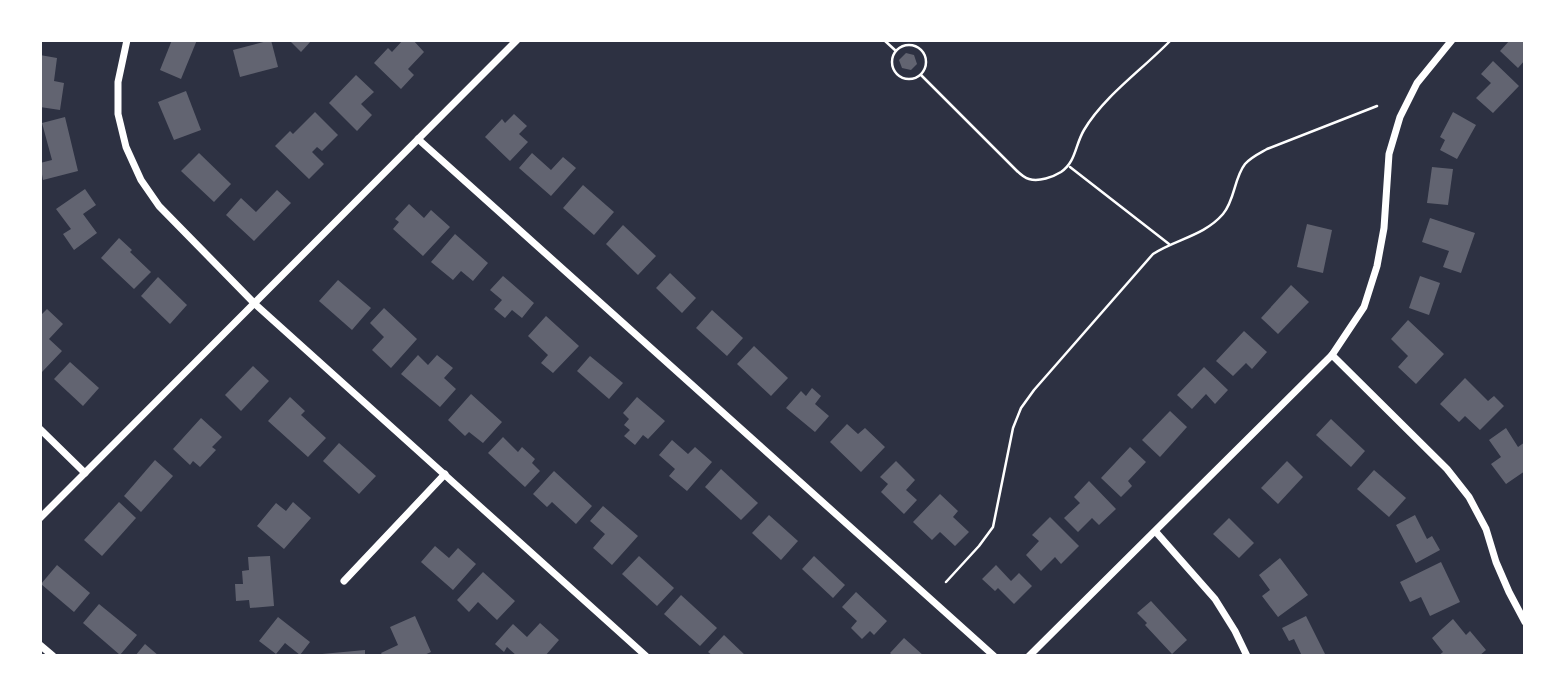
<svg xmlns="http://www.w3.org/2000/svg" width="1565" height="696" font-family="'Roboto Serif',serif">
<rect width="100%" height="100%" fill="#2d3142"/>
<g fill="#626471">
<path d="M172 40H197L181 79 160 70Z"/>
<path d="M271 40 278 67 240 77 233 50Z"/>
<path d="M289 40H312L301 52Z"/>
<path d="M403 40H413L424 52 408 69 414 75 401 89 374 63 388 48 392 52Z"/>
<path d="M1510 40H1525V60L1518 68 1500 51Z"/>
<path d="M906 53 914 55 917 64 911 70 902 68 899 60Z"/>
<path d="M40 55 57 58 54 81 64 83 60 110 40 107Z"/>
<path d="M1493 61 1519 86 1493 113 1476 98 1491 83 1481 74Z"/>
<path d="M356 75 374 92 361 104 372 115 357 131 329 103Z"/>
<path d="M186 91 201 130 174 140 158 102Z"/>
<path d="M315 112 338 135 322 151 317 147 312 152 324 164 309 179 275 146 290 131 293 134Z"/>
<path d="M1453 112 1476 125 1457 159 1440 150 1445 140 1440 137Z"/>
<path d="M514 114 527 126 519 134 528 142 510 161 485 137 502 119 505 123Z"/>
<path d="M65 117 78 171 43 180 40 163 52 160 42 123Z"/>
<path d="M199 153 231 184 214 202 181 171Z"/>
<path d="M532 153 551 170 563 157 576 168 551 196 519 168Z"/>
<path d="M1432 167 1453 169 1448 205 1427 203Z"/>
<path d="M583 185 614 212 594 235 563 208Z"/>
<path d="M85 189 96 205 83 214 97 233 74 250 63 234 71 229 56 209Z"/>
<path d="M277 190 291 203 254 241 226 215 241 198 256 212Z"/>
<path d="M409 204 424 218 431 210 450 227 423 256 393 229 399 222 395 219Z"/>
<path d="M1430 218 1475 233 1461 273 1443 267 1449 251 1422 242Z"/>
<path d="M1307 224 1332 230 1323 273 1297 267Z"/>
<path d="M623 225 656 256 638 275 606 244Z"/>
<path d="M455 234 488 263 473 281 461 271 453 280 431 262Z"/>
<path d="M119 238 132 250 130 252 151 272 134 289 101 258Z"/>
<path d="M670 273 696 298 682 313 656 288Z"/>
<path d="M503 276 534 303 522 318 512 310 505 318 494 309 502 300 490 290Z"/>
<path d="M1420 276 1440 283 1429 315 1409 308Z"/>
<path d="M158 277 187 305 170 324 141 296Z"/>
<path d="M338 280 371 308 352 330 319 301Z"/>
<path d="M1291 285 1309 302 1278 334 1261 318Z"/>
<path d="M384 308 417 339 391 368 372 350 384 337 370 323Z"/>
<path d="M47 309 63 324 49 339 62 351 42 372 40 370V316Z"/>
<path d="M712 310 743 338 727 356 696 328Z"/>
<path d="M546 316 579 346 553 373 541 363 548 355 528 336Z"/>
<path d="M1408 320 1444 354 1416 384 1398 367 1408 356 1391 339Z"/>
<path d="M1244 331 1267 352 1252 369 1246 363 1233 376 1216 361Z"/>
<path d="M754 346 788 378 771 396 737 364Z"/>
<path d="M418 355 428 365 437 355 453 368 444 378 456 389 440 407 401 374Z"/>
<path d="M590 356 623 383 609 399 577 371Z"/>
<path d="M70 362 99 388 83 406 54 379Z"/>
<path d="M253 366 269 381 241 411 225 395Z"/>
<path d="M1204 367 1228 390 1215 404 1206 394 1192 409 1177 395Z"/>
<path d="M1465 378 1488 401 1494 396 1504 406 1480 430 1465 416 1459 422 1440 404Z"/>
<path d="M812 388 821 396 815 404 829 416 815 432 786 408 801 391 806 396Z"/>
<path d="M471 394 502 422 483 443 469 432 465 436 448 420Z"/>
<path d="M290 397 305 411 301 415 326 438 308 457 268 421Z"/>
<path d="M637 397 665 421 648 439 643 435 635 445 624 436 630 430 624 425 629 419 623 413Z"/>
<path d="M1170 411 1187 427 1160 457 1142 440Z"/>
<path d="M201 418 222 437 212 447 216 450 200 467 193 461 190 465 173 449Z"/>
<path d="M1331 419 1365 451 1351 467 1316 435Z"/>
<path d="M847 424 858 434 865 428 885 447 861 472 830 442Z"/>
<path d="M1506 428 1518 447 1525 442V471L1506 484 1491 464 1501 457 1489 440Z"/>
<path d="M503 437 518 452 522 447 535 459 532 463 540 471 525 487 488 453Z"/>
<path d="M672 440 688 454 695 447 712 462 687 491 669 476 675 469 659 455Z"/>
<path d="M339 443 376 476 359 494 323 461Z"/>
<path d="M1130 447 1146 462 1128 481 1132 486 1121 497 1101 478Z"/>
<path d="M155 460 173 476 141 512 124 496Z"/>
<path d="M896 461 915 480 906 490 917 500 904 514 881 492 888 484 880 477Z"/>
<path d="M1287 461 1303 477 1278 504 1261 488Z"/>
<path d="M721 469 758 503 741 520 705 487Z"/>
<path d="M1374 470 1406 498 1389 517 1357 489Z"/>
<path d="M554 471 592 506 576 524 552 502 547 507 533 494Z"/>
<path d="M1089 481 1116 509 1099 525 1092 518 1078 532 1064 518 1080 503 1074 497Z"/>
<path d="M940 494 958 511 953 517 969 532 955 546 940 532 932 540 913 522Z"/>
<path d="M119 502 136 518 102 556 84 540Z"/>
<path d="M293 502 311 518 284 549 257 526 276 503 286 511Z"/>
<path d="M603 506 638 536 612 565 593 548 605 534 590 521Z"/>
<path d="M769 515 798 541 781 560 752 533Z"/>
<path d="M1415 515 1427 539 1432 536 1440 550 1416 563 1396 525Z"/>
<path d="M1050 517 1079 546 1061 564 1055 557 1041 571 1026 555 1039 541 1032 535Z"/>
<path d="M1229 518 1254 543 1239 558 1213 534Z"/>
<path d="M435 546 449 558 458 548 476 564 453 590 421 562Z"/>
<path d="M270 556 274 606 250 608 249 600 236 601 235 584H243L242 571 249 570 248 557Z"/>
<path d="M639 556 674 588 657 606 622 574Z"/>
<path d="M814 556 845 585 833 598 802 569Z"/>
<path d="M1280 558 1308 595 1278 617 1262 596 1270 590 1259 575Z"/>
<path d="M1441 562 1460 602 1430 616 1421 597 1410 602 1400 582Z"/>
<path d="M57 565 90 593 74 612 41 584Z"/>
<path d="M996 565 1011 581 1019 573 1032 586 1014 604 998 588 995 591 982 579Z"/>
<path d="M483 572 515 601 497 620 478 602 469 612 457 600Z"/>
<path d="M856 592 887 621 874 635 870 631 862 639 851 628 857 621 842 607Z"/>
<path d="M681 595 717 628 700 646 664 614Z"/>
<path d="M1151 601 1187 640 1172 654 1145 625 1147 623 1137 613Z"/>
<path d="M99 604 137 635 120 655 83 623Z"/>
<path d="M415 616 431 652 422 656H383L381 653 398 645 390 627Z"/>
<path d="M1306 616 1325 654 1322 656H1302L1294 639 1289 641 1282 628Z"/>
<path d="M278 617 310 642 300 655 285 643 276 654 259 641Z"/>
<path d="M1453 619 1466 635 1470 631 1486 650 1479 656H1438L1443 652 1432 638Z"/>
<path d="M540 623 559 640 545 656H517L507 647 504 652 495 644 513 624 527 637Z"/>
<path d="M724 635 746 656H713L708 652Z"/>
<path d="M904 638 924 656H893L890 653Z"/>
<path d="M145 644 159 656H135Z"/>
<path d="M365 650V656H322V654Z"/>
</g>
<g fill="none" stroke-linecap="round" stroke-linejoin="round">
<g stroke="#fff" stroke-width="2.5">
<path d="M884 40 896 51"/>
<circle cx="909" cy="62" r="17"/>
<path d="M921 75 1016 170C1019 173 1025 178 1029 179 1039 182 1053 177 1061 172 1076 162 1075 145 1084 130 1104 96 1143 69 1171 40"/>
<path d="M1070 167 1169 244"/>
<path d="M946 582 979 546 993 527 1013 428 1021 408 1034 390 1153 254C1176 239 1204 236 1223 214 1235 200 1234 178 1245 164 1251 157 1260 153 1267 149L1377 106"/>
</g>
<g stroke="#fff" stroke-width="7">
<path d="M127 40 118 82V114L126 147 141 180 159 206 255 304 646 656"/>
<path d="M418 139 994 656"/>
<path d="M1332 355 1447 469 1469 497 1486 529 1496 562 1509 592 1525 622"/>
<path d="M40 429 85 473"/>
<path d="M40 518 517 40"/>
<path d="M1156 532 1215 599 1235 631 1247 656"/>
<path d="M344 581 445 474"/>
<path d="M40 645 53 656"/>
<path d="M1029 656 1332 355 1364 307 1377 266 1384 228 1389 154 1400 117 1417 83 1452 40"/>
</g>
</g>
<rect width="1565" height="696" fill="none" stroke="#ffffff" stroke-width="84"/>
</svg>
